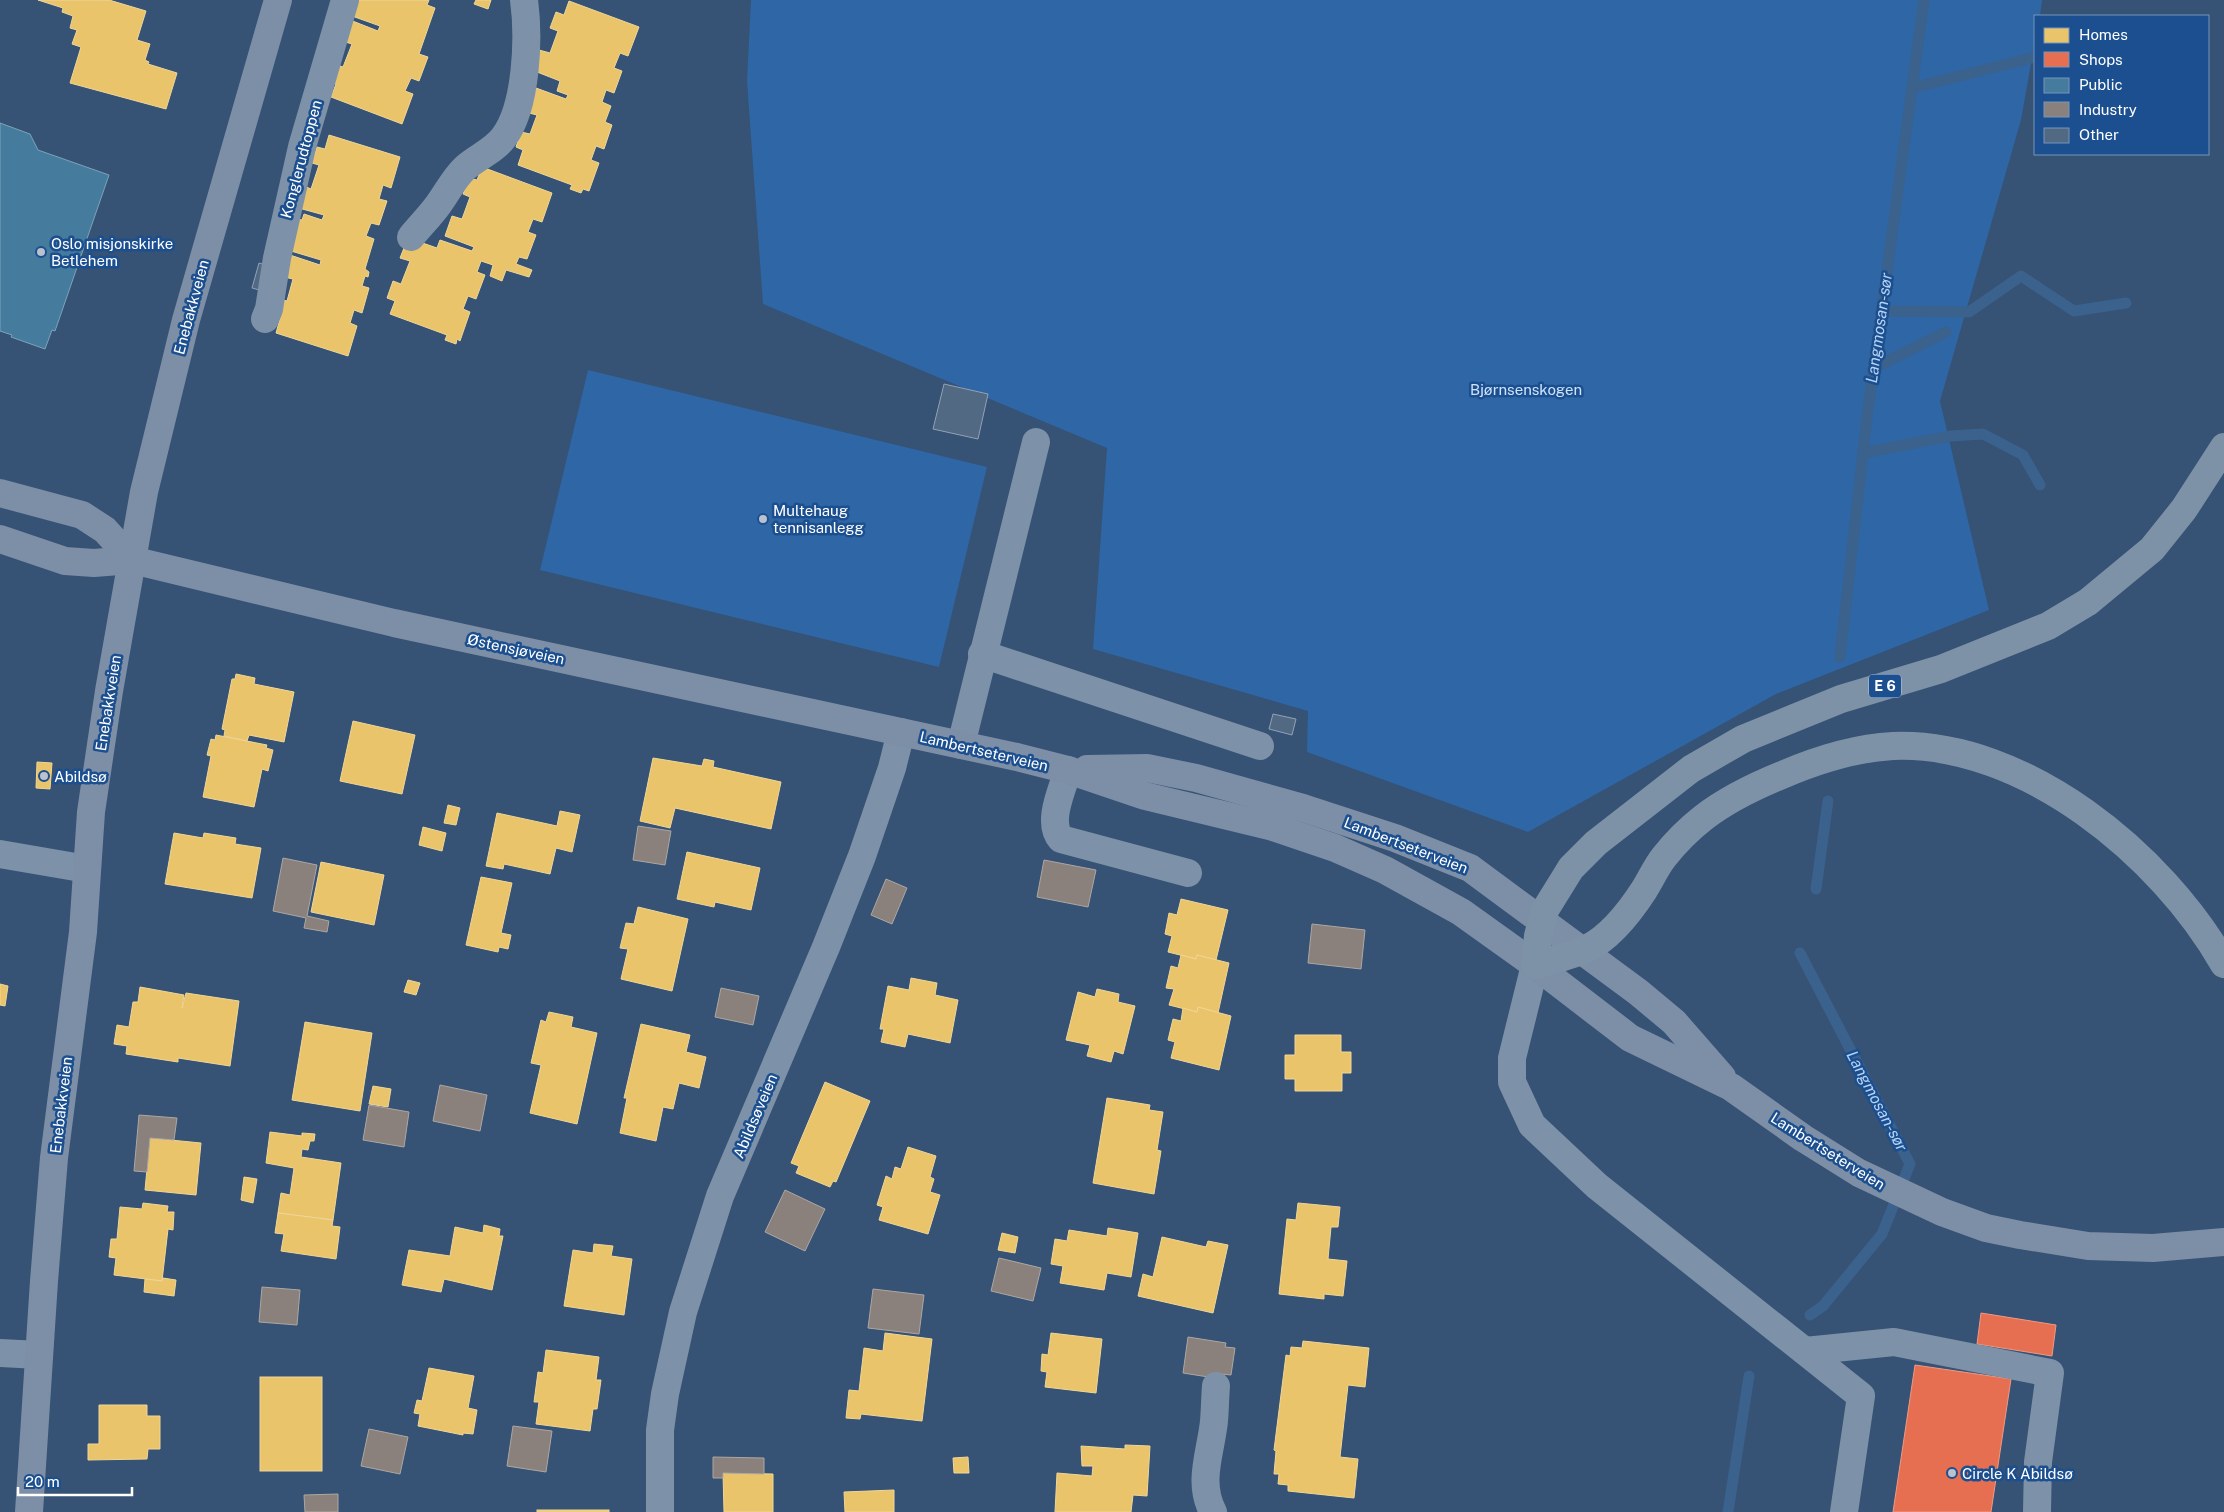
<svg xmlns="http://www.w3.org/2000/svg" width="2224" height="1512" font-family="'Public Sans',sans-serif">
<rect width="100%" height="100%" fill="#365274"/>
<g fill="#2f66a5">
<path d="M751 0H2042L2040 16H2035V41L2021 120 1940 401 1989 610 1776 694 1528 832 1307 752 1308 711 1093 649 1107 448 763 304 747 81Z"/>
<path d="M588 370 987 467 939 667 540 570Z"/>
</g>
<g fill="#e9c46a" stroke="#f0d697">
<path d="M38 0H109L146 11 137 40 150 44 145 60 149 62 148 64 177 73 166 109 70 83 81 47 72 44 77 30 70 28 73 16 62 12 63 8Z"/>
<path d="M348 0H429L427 5 435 8 419 54 428 57 419 81 411 78 405 91 413 94 402 124 331 97 336 84 328 81 335 64 343 67 352 44 342 41 350 20 378 31 380 26 352 16Z"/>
<path d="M476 0H491L488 9 474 4Z"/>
<path d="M569 1 639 27 628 56 620 53 614 68 622 71 614 93 606 90 602 102 611 106 605 122 612 125 604 149 596 146 591 160 599 163 589 191 583 189 581 193 570 189 572 185 518 165 523 150 516 147 521 132 530 134 537 115 529 113V108L536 88 566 99 568 95 557 91 560 81 532 70 539 50 550 53 558 31 550 28 556 12 564 15Z"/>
<path d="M329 135 400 157 391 188 383 185 379 199 387 201 379 225 371 223 366 236 374 239 365 269 369 272 368 277 365 276 362 286 369 288 362 313 354 310 350 323 357 326 348 356 276 333 280 319 273 316 279 299 287 301 293 279 284 277 290 255 320 265 321 260 291 251 292 218 302 220 304 214 322 220 324 215 295 207 302 185 311 189 319 165 312 163 317 147 325 149Z"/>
<path d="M482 167 552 193 542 222 533 219 528 232 536 235 527 259 519 257 516 264 532 270 529 277 506 270 502 281 490 276 493 265 481 261 477 272 485 275 476 299 468 296 463 309 470 312 460 341 457 339 456 344 445 340 447 335 390 314 395 301 387 298 393 281 401 284 410 261 400 258 408 238 437 248 440 240 472 251 474 247 445 236 452 216 462 219 470 197 463 194 469 178 477 180Z"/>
<path d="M236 674 255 678 254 684 294 692 284 742 249 735 247 741 224 736 225 730 222 729 232 679H235Z"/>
<path d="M353 721 415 735 402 794 340 781Z"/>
<path d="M216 735 267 745 266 748 273 750 268 771 262 769 254 807 203 797 211 756 207 755 211 739 215 740Z"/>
<path d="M653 758 702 766 704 759 714 761 713 767 781 782 771 829 675 808 670 828 640 821Z"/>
<path d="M37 762 52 763 50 789 36 788Z"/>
<path d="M448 805 460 808 456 825 444 823Z"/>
<path d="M560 811 580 815 572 852 556 848 550 874 504 864 503 869 486 866 497 813 557 826Z"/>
<path d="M423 827 446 833 442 851 419 845Z"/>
<path d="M174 833 203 838 204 833 236 838 235 844 261 848 252 898 165 884Z"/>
<path d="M687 852 760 868 751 910 715 902 714 907 677 899Z"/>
<path d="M321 862 384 875 374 925 311 912Z"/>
<path d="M481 877 512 883 501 933 511 935 508 949 499 947 498 952 466 945Z"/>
<path d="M1181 899 1228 910 1216 960 1197 955 1196 959 1168 952 1172 936 1165 934 1169 913 1177 915Z"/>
<path d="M638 907 688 919 672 991 621 979 628 949 620 948 626 923 634 924Z"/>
<path d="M1181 955 1196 959 1197 955 1229 963 1218 1013 1198 1007 1197 1012 1169 1005 1174 989 1166 988 1171 966 1178 968Z"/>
<path d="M911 978 937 983 935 995 958 1000 950 1043 908 1034 905 1047 881 1042 884 1029H880L888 986 909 990Z"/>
<path d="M408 980 420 983 416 995 404 992Z"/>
<path d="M0 984 8 986 5 1006 0 1005Z"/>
<path d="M140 987 184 995 182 1008 186 993 239 1001 230 1066 178 1058V1062L126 1054 127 1046 114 1044 117 1025 129 1027 133 1002H138Z"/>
<path d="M1097 989 1119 994 1118 1002 1135 1006 1123 1054 1114 1051 1111 1062 1087 1056 1090 1045 1066 1040 1078 992 1095 997Z"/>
<path d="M1198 1007 1231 1016 1219 1070 1171 1058 1175 1042 1168 1040 1173 1019 1181 1021 1183 1008 1197 1012Z"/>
<path d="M549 1012 573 1017 571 1027 597 1033 577 1124 530 1113 541 1065 531 1063 541 1020 546 1022Z"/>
<path d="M305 1022 372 1033 360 1111 292 1100Z"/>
<path d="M641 1024 690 1035 686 1052 706 1057 699 1088 679 1083 673 1109 663 1107 656 1141 620 1133 627 1098H624Z"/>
<path d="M1295 1035H1341V1052H1351V1073H1342V1091H1295V1079H1285V1055H1295Z"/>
<path d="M825 1082 870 1101 836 1182 833 1181 830 1187 796 1173 799 1166 791 1163Z"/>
<path d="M373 1086 391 1089 388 1107 369 1104Z"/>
<path d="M1107 1098 1150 1105 1149 1110 1163 1112 1157 1150 1161 1151 1154 1194 1093 1183Z"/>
<path d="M270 1132 302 1136V1133L315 1134 314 1141H310L308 1150 302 1149 301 1157 341 1163 333 1220 278 1213 281 1193 290 1195 294 1168 266 1163Z"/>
<path d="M150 1138 201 1143 196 1195 145 1190Z"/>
<path d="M908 1147 936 1156 930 1177 934 1179 930 1192 940 1195 928 1234 879 1220 883 1207 877 1205 886 1176 892 1179 895 1167 901 1169Z"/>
<path d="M244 1177 257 1179 253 1203 241 1200Z"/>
<path d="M143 1203 168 1206 167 1212H174L173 1230 168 1229 162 1281 114 1275 116 1258 109 1257 111 1239H117L120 1207 142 1209Z"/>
<path d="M1298 1203 1340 1207 1338 1227H1331L1328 1259 1347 1261 1343 1296 1324 1294V1299L1279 1294 1287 1219 1296 1220Z"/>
<path d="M278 1213 333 1220 332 1226 340 1227 336 1259 281 1251 284 1234 275 1233Z"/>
<path d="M484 1225 500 1229 499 1236H503L492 1290 444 1279 441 1292 402 1285 409 1250 450 1256 455 1227 483 1233Z"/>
<path d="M1108 1228 1138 1233 1131 1277 1107 1273 1104 1290 1060 1283 1063 1266 1051 1264 1055 1239 1067 1241 1069 1230 1107 1236Z"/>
<path d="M1002 1233 1018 1237 1015 1253 998 1250Z"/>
<path d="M1162 1237 1206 1247 1208 1241 1228 1245 1213 1313 1138 1296 1143 1274 1153 1277Z"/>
<path d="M594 1244 613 1246 611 1256 632 1259 624 1315 564 1306 573 1250 593 1253Z"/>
<path d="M163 1278 176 1280 174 1296 144 1292 145 1279 162 1281Z"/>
<path d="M885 1333 932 1339 922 1421 861 1414 860 1419 846 1418 849 1390 859 1391 864 1348 883 1351Z"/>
<path d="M1051 1333 1102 1339 1096 1393 1045 1387 1047 1372 1041 1371 1042 1354 1048 1355Z"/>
<path d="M1303 1341 1369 1348 1365 1387 1348 1385 1340 1457 1358 1459 1354 1498 1288 1491V1485L1278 1484 1279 1474H1274L1276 1451 1274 1450 1286 1355 1290 1356 1291 1347 1302 1348Z"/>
<path d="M546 1350 599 1357 596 1380H601L597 1409H593L590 1431 536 1424 539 1402H534L538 1372 543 1373Z"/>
<path d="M429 1368 474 1376 468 1408 477 1410 473 1434 463 1433V1435L418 1426 420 1414 414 1413 417 1400 422 1401Z"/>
<rect x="260" y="1377" width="62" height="94"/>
<path d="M99 1405H147V1416H160V1449H148L147 1459 88 1460V1444H99Z"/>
<path d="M1125 1445 1150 1446 1147 1496 1133 1495 1131 1512H1055L1057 1473 1092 1476 1093 1466H1082L1081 1446 1125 1449Z"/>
<path d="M968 1457 969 1473H954L953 1458Z"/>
<path d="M723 1473 773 1474V1512H724Z"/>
<path d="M894 1490V1512H845L844 1492Z"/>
<rect x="537" y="1510" width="72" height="2"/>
</g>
<g fill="#e76f51" stroke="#ee9a85">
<path d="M1981 1313 2056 1325 2052 1356 1977 1344Z"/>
<path d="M1915 1365 2011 1379 1991 1512H1893Z"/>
</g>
<path fill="#457b9d" stroke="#7da3ba" d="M0 123 30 134 38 150 109 175 55 331 52 330 45 349 11 337 12 335 0 331Z"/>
<g fill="#8a817c" stroke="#ada7a3">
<path d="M638 826 671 831 665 865 633 860Z"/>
<path d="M283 858 317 865 307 916 329 921 327 932 304 928 306 918 273 911Z"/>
<path d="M1044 860 1096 870 1088 907 1037 897Z"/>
<path d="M886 879 907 888 892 924 871 915Z"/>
<path d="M1312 924 1365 930 1361 969 1308 963Z"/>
<path d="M721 988 759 996 753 1025 715 1017Z"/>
<path d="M440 1085 487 1095 480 1131 433 1121Z"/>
<path d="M369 1105 409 1112 404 1147 363 1140Z"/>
<path d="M139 1115 177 1118 174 1140 150 1138 147 1172 134 1171Z"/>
<path d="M785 1190 825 1209 805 1251 765 1232Z"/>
<path d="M999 1258 1041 1268 1033 1301 991 1291Z"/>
<path d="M262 1287 300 1290 297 1325 259 1322Z"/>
<path d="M873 1289 924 1295 919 1334 868 1328Z"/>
<path d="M1188 1337 1226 1343 1225 1347 1235 1348 1231 1375 1221 1374V1379L1183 1373Z"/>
<path d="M513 1426 552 1431 546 1472 507 1466Z"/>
<path d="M369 1429 408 1437 400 1474 361 1466Z"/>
<path d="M713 1457 764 1458V1474L723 1473V1478H713Z"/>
<path d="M338 1494V1512H305L304 1495Z"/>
</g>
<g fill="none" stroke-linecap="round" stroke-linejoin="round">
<g stroke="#3b618d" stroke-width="11">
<path d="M1912 88 2035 57"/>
<path d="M1881 311 1969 312 2021 276 2074 311 2126 303"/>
<path d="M1874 368 1946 332"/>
<path d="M1863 453 1951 436 1983 434 2023 455 2040 485"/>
<path d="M1840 657 1867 417 1924 0"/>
<path d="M1816 889 1828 801"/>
<path d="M1800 953 1910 1164 1882 1234 1823 1306 1810 1315"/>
<path d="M1728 1512 1749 1376"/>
</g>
</g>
<g fill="#526984" stroke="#92a2b6">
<path d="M259 263 269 266 263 291 252 288Z"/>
<path d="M944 384 988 394 978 439 933 429Z"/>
<path d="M1273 714 1296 719 1292 735 1269 729Z"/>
</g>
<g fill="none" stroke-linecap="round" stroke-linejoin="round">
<g stroke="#7d92a8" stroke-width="28">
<path d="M411 237C420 226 430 216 438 205 447 193 454 178 465 168 477 157 494 151 504 137 527 106 529 37 524 0"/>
<path d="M265 319 269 309 277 258 302 147 345 0"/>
<path d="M982 654 1260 746"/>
<path d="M961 745 1036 442"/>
<path d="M1068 770C1063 788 1046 822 1061 839L1188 873"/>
<path d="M0 854 87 869"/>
<path d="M1535 965 1512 1058V1082L1532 1125 1597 1186 1861 1396 1844 1512"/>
<path d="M1805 1351 1894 1342 2050 1373 2038 1462 2037 1512"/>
<path d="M0 1353 39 1355"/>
<path d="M660 1512V1430L665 1394 683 1312 720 1196 826 947 862 856 892 768 901 732"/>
<path d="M1213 1512C1197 1482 1211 1452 1214 1421 1215 1410 1215 1398 1216 1386"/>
</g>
<g stroke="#7d8ea7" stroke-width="28">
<path d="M0 493 82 515 105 530 132 560"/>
<path d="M0 539 65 561 94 563 132 560 394 623 1017 757 1068 770 1145 796 1273 827 1335 848 1385 870 1461 912 1535 965 1630 1038 1731 1087 1803 1138 1859 1173 1942 1212 1986 1228 2020 1235 2088 1246 2153 1248 2224 1242"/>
<path d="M1087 769 1147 768 1196 778 1303 808 1395 838 1470 868 1638 992 1674 1022 1722 1077"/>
<path d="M29 1512 44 1281 54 1158 83 932 91 812 109 691 144 492 186 320 278 0"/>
</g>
<path stroke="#7e92a7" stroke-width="28" d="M2224 447 2184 509 2152 549 2088 602 2048 626 1941 669 1841 699 1743 739 1691 769 1596 843 1571 868 1545 910 1538 936 1535 965C1552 960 1572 956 1588 948 1610 937 1631 910 1644 890 1651 879 1656 867 1664 857 1675 843 1689 829 1703 818 1726 800 1755 786 1782 775 1817 760 1854 748 1893 746 2025 741 2162 855 2224 964"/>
</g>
<g fill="#b9c2ce" stroke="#1b4f8f" stroke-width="2">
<circle cx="41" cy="252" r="5"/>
<circle cx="763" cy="519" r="5"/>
<circle cx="44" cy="776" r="5"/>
<circle cx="1952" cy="1473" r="5"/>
</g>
<g text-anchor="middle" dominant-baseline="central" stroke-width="5" stroke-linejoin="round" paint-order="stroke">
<rect fill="#1b4f8f" stroke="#bbcadd" stroke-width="1" x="1869" y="674.5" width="32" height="23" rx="4"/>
<g font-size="14" font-weight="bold" fill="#fff">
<text x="1885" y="686">E 6</text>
</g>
<g font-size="15" fill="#fff" stroke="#1b4f8f">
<text transform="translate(301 159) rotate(-75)">Konglerudtoppen</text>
<text transform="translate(191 307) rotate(-75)">Enebakkveien</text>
<text transform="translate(516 649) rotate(12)">Østensjøveien</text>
<text transform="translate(108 703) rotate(-81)">Enebakkveien</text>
<text transform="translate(984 751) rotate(13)">Lambertseterveien</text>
<text transform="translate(1406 845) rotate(21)">Lambertseterveien</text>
<text transform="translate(61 1105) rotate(-83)">Enebakkveien</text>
<text transform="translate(755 1116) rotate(-67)">Abildsøveien</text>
<text transform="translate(1828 1151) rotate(32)">Lambertseterveien</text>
</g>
<g font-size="15" fill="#fff" stroke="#1b4f8f" text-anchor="start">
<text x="51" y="243">Oslo misjonskirke<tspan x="51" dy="17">Betlehem</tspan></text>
<text x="773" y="510">Multehaug<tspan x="773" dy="17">tennisanlegg</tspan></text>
<text x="54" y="776">Abildsø</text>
<text x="1962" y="1473">Circle K Abildsø</text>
</g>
<g font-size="15" fill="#cfe3fa" stroke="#1b4f8f">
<text x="1526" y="389">Bjørnsenskogen</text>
</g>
<g font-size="16" font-style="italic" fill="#b5d3f5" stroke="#1b4f8f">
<text transform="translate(1879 328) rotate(-82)">Langmosan-sør</text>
<text transform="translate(1877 1101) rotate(62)">Langmosan-sør</text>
</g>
</g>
<rect x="2034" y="15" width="175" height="140" fill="#1b4f8f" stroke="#7695bc"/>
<rect x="2044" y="28" width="25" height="15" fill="#e9c46a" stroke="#7695bc"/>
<text x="2079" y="40" font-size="15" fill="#ffffff">Homes</text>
<rect x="2044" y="52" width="25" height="15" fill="#e76f51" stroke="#7695bc"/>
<text x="2079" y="65" font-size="15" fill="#ffffff">Shops</text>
<rect x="2044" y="78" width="25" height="15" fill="#457b9d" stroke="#7695bc"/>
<text x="2079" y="90" font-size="15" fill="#ffffff">Public</text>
<rect x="2044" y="102" width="25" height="15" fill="#8a817c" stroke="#7695bc"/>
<text x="2079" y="115" font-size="15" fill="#ffffff">Industry</text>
<rect x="2044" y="128" width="25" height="15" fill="#526984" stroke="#7695bc"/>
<text x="2079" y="140" font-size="15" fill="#ffffff">Other</text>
<path d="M18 1487v8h114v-8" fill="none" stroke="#ffffff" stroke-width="2.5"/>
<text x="25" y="1487" font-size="15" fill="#ffffff" stroke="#1b4f8f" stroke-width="4" paint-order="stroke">20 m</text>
</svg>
